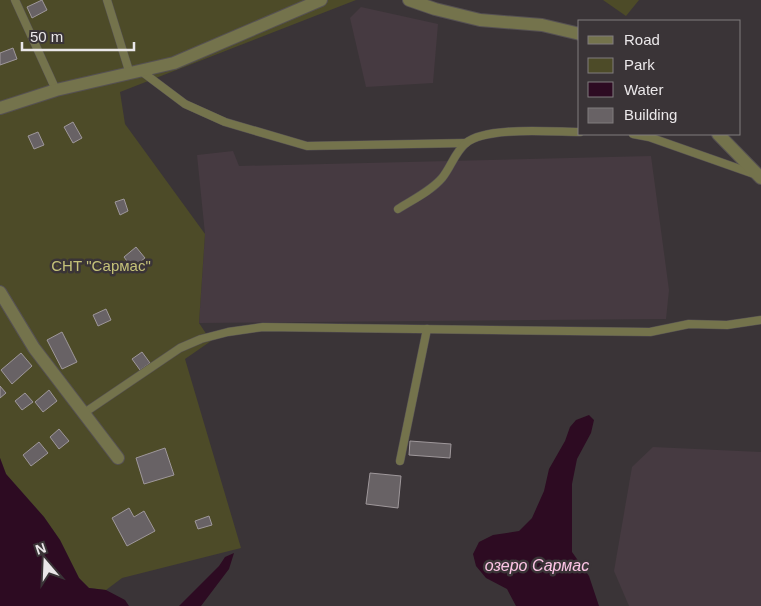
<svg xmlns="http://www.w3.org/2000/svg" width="761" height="606" font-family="Helvetica,sans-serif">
<rect width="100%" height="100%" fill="#3a3437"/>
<g fill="#463a41">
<path d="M361 7 438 24 433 83 366 87 350 18Z"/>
<path d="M233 151 239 166 651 156 669 290 666 319 199 323 205 234 197 155Z"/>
<path d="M653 447 761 452V606H629L614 571 632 467Z"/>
</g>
<g fill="#4d4b28">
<path d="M0 0H356L120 92 125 124 205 234 199 323 211 341 185 359 241 548 122 578 106 590 89 588 79 578 60 540 44 517 6 474 0 458Z"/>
<path d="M603 0H639L626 16Z"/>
</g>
<g fill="#2d0b22">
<path d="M589 415 594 420 591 433 577 459 572 484V552L589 576 599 606H516L507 589 486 578 476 566 473 554 479 542 493 535 519 531 532 518 544 491 549 469 565 441 570 427 576 420Z"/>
<path d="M0 458 6 474 44 517 60 540 79 578 89 588 106 590 125 600 129 606H0Z"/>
<path d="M234 553 229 569 201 606H179L219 566 225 557Z"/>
</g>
<g fill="#686265" stroke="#9f989b">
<path d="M42 0 47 10 32 18 27 7Z"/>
<path d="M13 48 17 59 0 65V53Z"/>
<path d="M73 122 82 138 73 143 64 127Z"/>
<path d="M38 132 44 145 34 149 28 136Z"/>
<path d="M124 199 128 211 120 215 115 202Z"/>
<path d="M136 247 145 258 132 268 124 257Z"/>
<path d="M106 309 111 320 98 326 93 315Z"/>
<path d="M62 332 77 362 62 369 47 340Z"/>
<path d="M142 352 150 363 140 370 132 359Z"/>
<path d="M21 353 32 366 12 384 1 370Z"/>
<path d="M0 386 6 393 0 398Z"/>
<path d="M49 390 57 401 43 412 35 402Z"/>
<path d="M25 393 33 402 22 410 15 401Z"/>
<path d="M59 429 69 441 59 449 50 437Z"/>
<path d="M410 441 451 444 450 458 409 455Z"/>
<path d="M39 442 48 453 31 466 23 455Z"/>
<path d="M165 448 174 475 144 484 136 458Z"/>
<path d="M370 473 401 476 398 508 366 504Z"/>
<path d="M129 508 134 517 144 511 155 531 127 546 112 518Z"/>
<path d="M209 516 212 525 198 529 195 521Z"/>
</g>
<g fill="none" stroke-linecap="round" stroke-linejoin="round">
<defs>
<g id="service">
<path d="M15 0 56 90"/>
<path d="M107 0 130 74"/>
<path d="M141 71 185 104 225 122 307 146 466 143"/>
<path d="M633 134 649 137 754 174"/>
<path d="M398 209C412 200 431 191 442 178 451 167 455 152 466 143 486 126 553 132 580 132"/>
<path d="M84 413 180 348 201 339 228 332 263 327 650 332 689 324 727 325 761 320"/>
<path d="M400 461 427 329"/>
</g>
<g id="minor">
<path d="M409 0 435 9 480 20 542 25 580 34"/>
<path d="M0 108 56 90 174 63 321 0"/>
<path d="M718 134 761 178"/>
<path d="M0 292 34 348 118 458"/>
</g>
</defs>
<use href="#service" stroke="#565153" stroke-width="9"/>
<use href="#minor" stroke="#565153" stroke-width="14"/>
<use href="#service" stroke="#74734c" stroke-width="8"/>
<use href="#minor" stroke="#74734c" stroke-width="12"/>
</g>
<g text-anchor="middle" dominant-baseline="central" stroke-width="5" stroke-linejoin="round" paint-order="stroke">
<g font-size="15" fill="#c5c279" stroke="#3a3437">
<text x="101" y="265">СНТ "Сармас"</text>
</g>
<g font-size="16" font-style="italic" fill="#fcc4e5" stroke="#3a3437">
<text x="537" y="565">озеро Сармас</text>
</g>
</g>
<rect x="578" y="20" width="162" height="115" fill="#3a3437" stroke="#807c7e"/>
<rect x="588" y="36" width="25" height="8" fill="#74734c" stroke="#807c7e"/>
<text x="624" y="45" font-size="15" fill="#eae7e9">Road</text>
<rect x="588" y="58" width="25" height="15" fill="#4d4b28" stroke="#807c7e"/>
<text x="624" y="70" font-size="15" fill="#eae7e9">Park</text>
<rect x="588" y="82" width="25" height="15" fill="#2d0b22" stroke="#807c7e"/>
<text x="624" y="95" font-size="15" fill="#eae7e9">Water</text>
<rect x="588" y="108" width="25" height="15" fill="#686265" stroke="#807c7e"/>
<text x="624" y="120" font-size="15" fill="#eae7e9">Building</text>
<g transform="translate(45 561) rotate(341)" stroke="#3a3437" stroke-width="4" paint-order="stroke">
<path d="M0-4L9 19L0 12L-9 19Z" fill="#eae7e9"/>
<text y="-8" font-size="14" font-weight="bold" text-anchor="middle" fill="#eae7e9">N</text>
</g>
<path d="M22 42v8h112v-8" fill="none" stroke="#eae7e9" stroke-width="2.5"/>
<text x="30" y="42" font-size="15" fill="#eae7e9" stroke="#3a3437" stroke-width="4" paint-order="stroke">50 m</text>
</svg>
